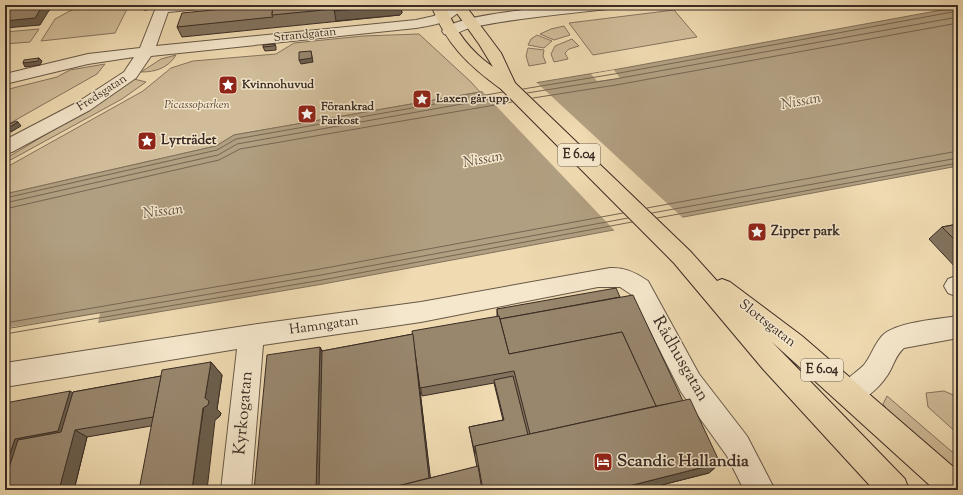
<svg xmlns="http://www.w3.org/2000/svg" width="963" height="495" font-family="'Sorts Mill Goudy',serif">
<rect width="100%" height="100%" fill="#efdab1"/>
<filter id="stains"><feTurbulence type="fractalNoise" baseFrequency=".005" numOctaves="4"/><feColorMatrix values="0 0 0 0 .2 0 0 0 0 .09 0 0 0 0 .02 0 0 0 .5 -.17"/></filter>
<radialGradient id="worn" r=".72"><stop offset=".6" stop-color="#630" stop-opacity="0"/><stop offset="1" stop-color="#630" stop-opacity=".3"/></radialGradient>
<g fill="#d0bc99" stroke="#85745e">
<path d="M81 5H129L115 33 41 41 55 19Z"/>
<path d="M674 10 697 37 593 55 569 23Z"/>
<path d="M564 26 570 35 554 40 540 34 551 29Z"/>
<path d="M39 29 30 42 5 44V32Z"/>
<path d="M419 34 471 82 480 92 234 135 216 146 5 194V168L143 91 171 68 193 61 276 54 294 43 363 36Z"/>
<path d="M537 35 552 41 544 48 528 45 531 39Z"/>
<path d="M572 39 579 46 569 49 565 53 568 59 554 62 551 54 555 46Z"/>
<path d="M528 48 544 50 543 56 546 63 529 66 526 56Z"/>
<path d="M176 55C168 68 156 72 141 72L161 59Z"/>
<path d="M105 64 97 74 5 126V93L9 89 57 77 70 70Z"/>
<path d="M134 79 146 82 122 99 5 163V159L112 95Z"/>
<path d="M944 391 958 397V434L928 407 926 393Z"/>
<path d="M887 396 958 457V477L897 423 883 404Z"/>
</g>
<path fill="#b19f81" stroke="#81715c" d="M958 7V166L323 284 5 338V194L216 146 234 135 480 92 613 70Z"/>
<g fill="#efdab1">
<path d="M614 70 620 78 597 81 591 74Z"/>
<path d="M535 81 684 219 615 231 481 90Z"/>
<path d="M100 313 98 324 5 340V328Z"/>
</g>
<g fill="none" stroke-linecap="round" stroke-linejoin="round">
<g stroke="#766652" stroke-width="1">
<path d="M523 89 614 74 958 11"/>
<path d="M527 93 615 79 958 17"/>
<path d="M533 98 616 85 958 23"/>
<path d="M5 198 217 150 236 139 503 92"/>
<path d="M5 203 218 155 237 144 507 96"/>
<path d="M647 208 958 151"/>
<path d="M5 209 219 160 240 149 512 102"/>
<path d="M652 213 958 158"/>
<path d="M657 218 958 163"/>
<path d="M5 323 320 269 623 213"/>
<path d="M5 329 321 275 628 218"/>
<path d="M5 334 322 280 632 222"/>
</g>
<defs>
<g id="minor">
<path d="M157 5H207L205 8 200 9 168 12 156 46 416 20 434 16 450 5H465C453 22 435 25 416 28L151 56 136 78 90 110 12 152 5 154V140L78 102 124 72 134 57 88 64 5 84V74L88 54 140 48Z"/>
<path d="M571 5H615L613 8 608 9C563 14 517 18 473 27 463 29 454 37 444 34L442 31C453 14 548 8 571 5Z"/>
<path d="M610 268C625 267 637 273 648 281L699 374 747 436 775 490H744L727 456 681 392 632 295 620 287H598L421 322 263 345 251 490H221L237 349 5 387V363L251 325 421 302Z"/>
<path d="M956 276 958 277V297L948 293 944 286 948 279Z"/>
<path d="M958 316V338L904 348C897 354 895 361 891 369 883 385 867 399 850 406L840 402 837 393C842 380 854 375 864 365 871 356 874 345 882 336 894 322 940 319 958 316Z"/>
</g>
<path id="highway" d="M431 5H445C455 31 470 51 493 67L479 44 451 5H465L501 53 515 83 690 251 717 281 722 279 730 282 802 336 958 471V490H935L772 342 905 479 909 490H874L763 369 674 263 501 89C468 65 446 44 431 5Z"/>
</defs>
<use href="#minor" stroke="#675847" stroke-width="2"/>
<use href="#highway" stroke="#3a2c24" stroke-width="2"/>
<use href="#minor" fill="#f5e7cc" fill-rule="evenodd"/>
<use href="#highway" fill="#efdab1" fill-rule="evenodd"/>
</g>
<g fill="#83735e" stroke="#3a2c24" fill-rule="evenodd">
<path d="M149 5 147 10H144L142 7Z"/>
<path d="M264 5 403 7H401L402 13 400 15 182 37 177 27Z"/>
<path d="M275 44 276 47V50L265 51 263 47Z"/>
<path d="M958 224V270L929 239 942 227Z"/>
<path d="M620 297 720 463 709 473 642 490H254L320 347 322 351 413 334 497 317V309ZM418 374 422 396 494 383 503 420 469 427 477 467 430 478Z"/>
<path d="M211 362 222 375 217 409 221 413 220 416 215 420 151 426 87 437 74 490 73 392 161 376Z"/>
</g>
<g fill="#6a5e4c" stroke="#3a2c24">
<path d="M5 5H54L48 12 40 25 5 28Z"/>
<path d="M146 5H149L147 10 145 6Z"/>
<path d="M396 5H402L403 7H401L402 13 400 15 336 21 334 9Z"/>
<path d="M485 5H502L485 7Z"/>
<path d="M311 51 313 62 301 64 299 60Z"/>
<path d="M39 58 42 61 40 65 25 67 23 63Z"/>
<path d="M230 79 233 86 225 88 224 84Z"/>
<path d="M18 122 21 126 11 132 8 128Z"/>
<path d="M413 334 414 340 431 483 405 490Z"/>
<path d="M320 347 325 358 323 490H316Z"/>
<path d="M211 362 222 375 217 409 221 413 220 416 215 420 207 490H192L205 398Z"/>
<path d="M70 391 85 400 75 430 87 437 74 490H5V468L15 439Z"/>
<path d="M720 463 709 473 642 490H613Z"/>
</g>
<g fill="#98866d" stroke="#3a2c24">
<path d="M39 5H49L45 9 43 5 5 9V8Z"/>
<path d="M43 5 35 18 5 21V9Z"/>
<path d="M143 5H146L145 6 142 7Z"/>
<path d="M264 5H273L272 15 273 17 177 27 182 13Z"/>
<path d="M273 5H333L334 9 272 15Z"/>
<path d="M334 5H396L334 11Z"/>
<path d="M275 44 274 46 263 47V45Z"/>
<path d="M311 51 312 58 299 60V52Z"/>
<path d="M39 58 38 61 23 63 24 60Z"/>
<path d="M230 79 231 82 224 84 223 81Z"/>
<path d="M16 121 18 122 8 128 5 126Z"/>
<path d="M958 224V243L942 227Z"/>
<path d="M616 288 620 297 500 319 499 316 498 317 497 309Z"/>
<path d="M633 295 683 401 656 406 622 332 509 354 500 319Z"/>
<path d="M499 316 509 354 622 332 656 406 530 434 514 371 420 388 412 331Z"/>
<path d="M413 334 429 478 382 490H319L322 351Z"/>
<path d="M320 347 316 490H254L267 355Z"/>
<path d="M211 362 205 398 209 401 208 405 203 408 192 490H139L162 370Z"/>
<path d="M161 376 153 417 75 430 59 490H5V480L18 440 61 432 73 392Z"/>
<path d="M513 376 528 435 475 446V454L469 427 504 420 494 380Z"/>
<path d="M70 391 58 431 15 439 5 468V403Z"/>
<path d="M690 399 720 463 613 490H483L475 446Z"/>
<path d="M478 466 482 490H382Z"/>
</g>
<defs>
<symbol id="sight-square" viewBox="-11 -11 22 22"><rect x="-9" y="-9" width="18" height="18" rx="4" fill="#8f2418" stroke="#f5e7cc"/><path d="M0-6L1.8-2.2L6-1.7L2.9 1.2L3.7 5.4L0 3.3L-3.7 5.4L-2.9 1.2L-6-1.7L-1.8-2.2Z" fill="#fff"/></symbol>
<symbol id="hotel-square" viewBox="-11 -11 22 22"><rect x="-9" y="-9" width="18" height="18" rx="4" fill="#8f2418" stroke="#f5e7cc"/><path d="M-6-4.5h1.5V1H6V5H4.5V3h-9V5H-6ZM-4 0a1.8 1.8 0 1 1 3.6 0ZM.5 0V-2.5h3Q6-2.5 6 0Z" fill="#fff"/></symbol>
</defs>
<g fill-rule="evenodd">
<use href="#sight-square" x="217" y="74" width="22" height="22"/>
<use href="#sight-square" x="411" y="88" width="22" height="22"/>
<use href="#sight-square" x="296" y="103" width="22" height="22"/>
<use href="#sight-square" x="136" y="130" width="22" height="22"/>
<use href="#sight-square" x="746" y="221" width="22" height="22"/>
<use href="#hotel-square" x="592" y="451" width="22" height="22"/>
</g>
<g text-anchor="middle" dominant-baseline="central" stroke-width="3" stroke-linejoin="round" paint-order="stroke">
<g font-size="12" fill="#3a2c24" stroke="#f5e7cc">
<text transform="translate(305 35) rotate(-6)">Strandgatan</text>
<text transform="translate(102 93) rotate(-33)">Fredsgatan</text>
</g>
<g font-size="12" font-weight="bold" fill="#3a2c24" stroke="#f5e7cc" text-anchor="start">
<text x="242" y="85">Kvinnohuvud</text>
<text x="436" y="99">Laxen går upp</text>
<text x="321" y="107">Förankrad<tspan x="321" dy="14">Farkost</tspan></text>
</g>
<g font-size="12" font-style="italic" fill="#58493b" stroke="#f5e7cc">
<text x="197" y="105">Picassoparken</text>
</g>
<g fill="#f5e7cc" stroke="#726456" stroke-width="1">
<rect x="558" y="144" width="42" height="22" rx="3"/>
<rect x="801" y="359" width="42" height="22" rx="3"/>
</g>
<g font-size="13" font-weight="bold" fill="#3a2c24">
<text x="579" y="155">E 6.04</text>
<text x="822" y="370">E 6.04</text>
</g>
<g font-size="14" font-weight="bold" fill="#3a2c24" stroke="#f5e7cc" text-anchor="start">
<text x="161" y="141">Lyrträdet</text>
<text x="771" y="232">Zipper park</text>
</g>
<g font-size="14" fill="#3a2c24" stroke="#f5e7cc">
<text transform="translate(767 324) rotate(38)">Slottsgatan</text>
<text transform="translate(324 326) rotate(-8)">Hamngatan</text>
</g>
<g font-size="15" font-style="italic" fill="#5e4e40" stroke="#f5e7cc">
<text transform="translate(801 102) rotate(-10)">Nissan</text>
<text transform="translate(483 160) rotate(-10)">Nissan</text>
<text transform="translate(163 212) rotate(-7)">Nissan</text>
</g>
<g font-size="17" fill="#3a2c24" stroke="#f5e7cc">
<text transform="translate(680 359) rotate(60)">Rådhusgatan</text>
<text transform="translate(244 413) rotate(-85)">Kyrkogatan</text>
</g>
<g font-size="17" font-weight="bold" fill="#3a2c24" stroke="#f5e7cc" text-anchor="start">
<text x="617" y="462">Scandic Hallandia</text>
</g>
</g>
<rect width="963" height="495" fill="none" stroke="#efdab1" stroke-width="20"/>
<rect x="6" y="6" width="951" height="483" fill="none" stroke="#3a2c24" stroke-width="2"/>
<rect x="10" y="10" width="943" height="475" fill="none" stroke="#3a2c24"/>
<rect width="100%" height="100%" filter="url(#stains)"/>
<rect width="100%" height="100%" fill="url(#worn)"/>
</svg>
